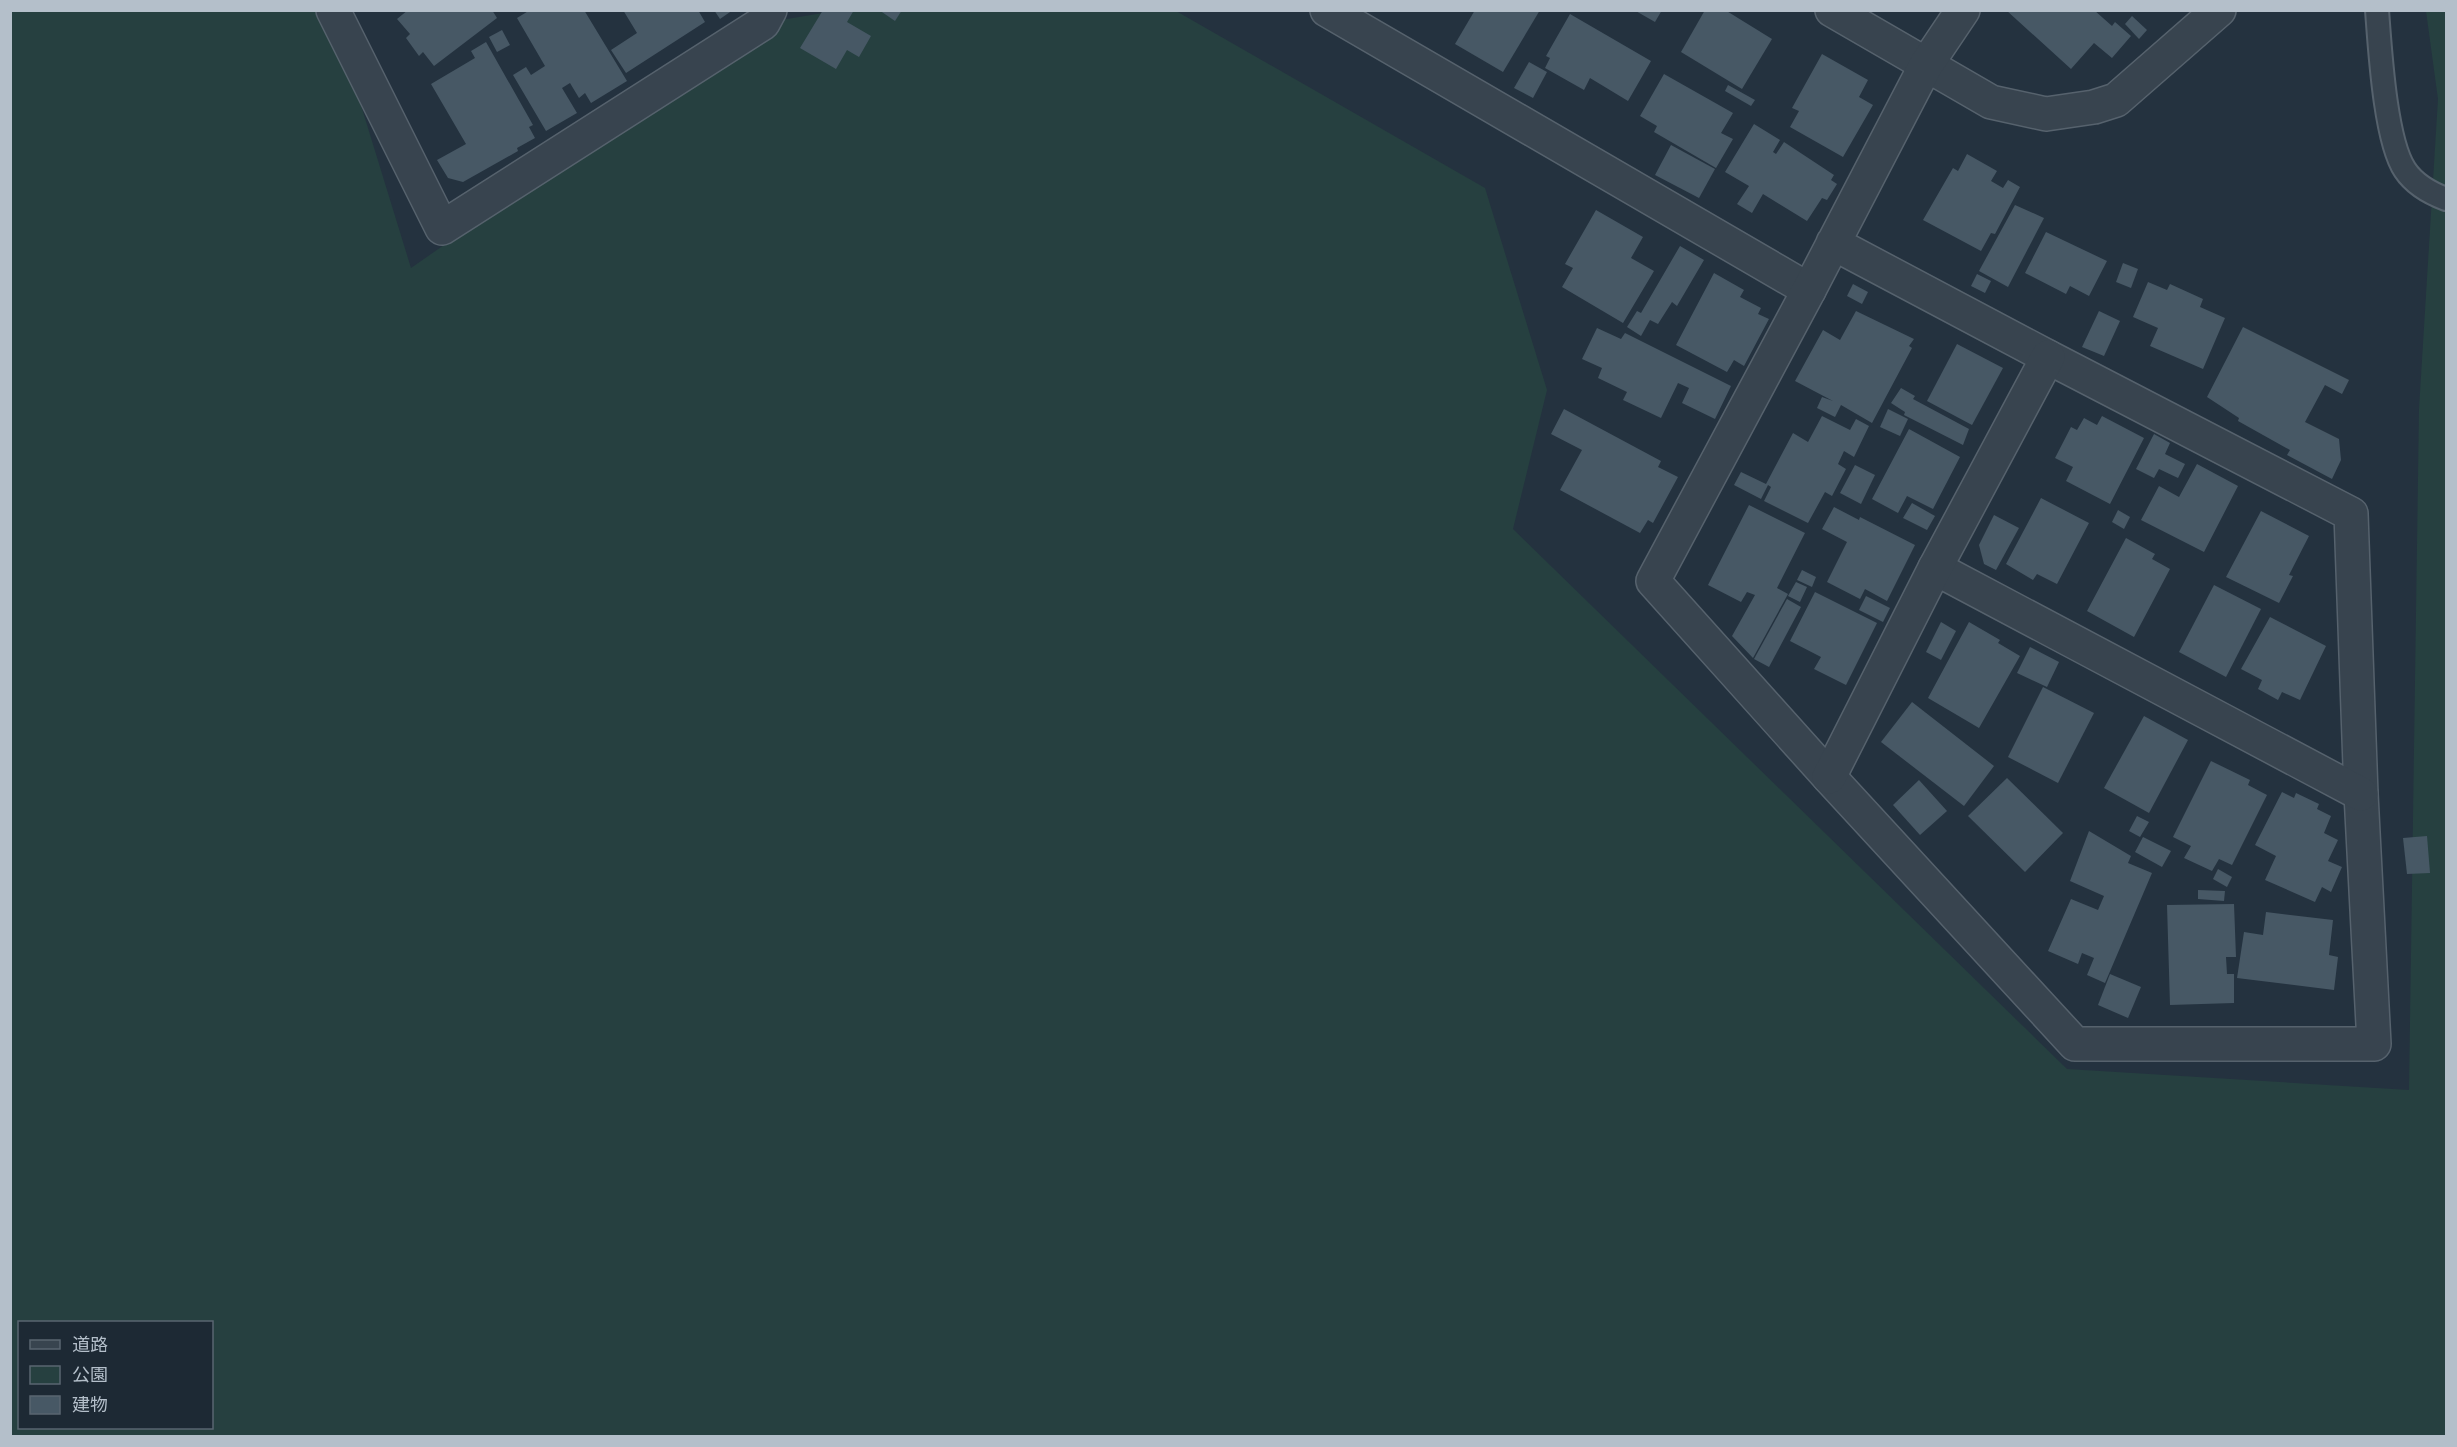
<svg xmlns="http://www.w3.org/2000/svg" width="2457" height="1447" font-family="'Space Grotesk','Noto Sans JP',sans-serif">
<rect width="100%" height="100%" fill="#24323f"/>
<path fill="#264040" fill-rule="evenodd" d="M841 10 1176 11 1485 188 1547 390 1513 529 2067 1069 2409 1090 2419 409 2438 99 2426 11H2446V1436H11L10 11H332L411 268 763 23ZM20 1322H212V1428H20Z"/>
<g fill="#475865">
<path d="M408 10H492L497 18 434 66 423 52 419 56 406 38 410 34 397 19Z"/>
<path d="M530 10H584L627 81 591 103 585 93 579 98 570 83 562 88 577 113 546 131 513 75 526 67 531 75 545 66 517 18Z"/>
<path d="M623 10H698L705 22 626 73 611 50 637 33Z"/>
<path d="M714 10H733L720 19Z"/>
<path d="M823 10H854L847 22 871 36 859 57 847 50 836 69 800 48Z"/>
<path d="M879 10H902L895 21Z"/>
<path d="M1475 10H1540L1503 72 1455 44Z"/>
<path d="M1634 10H1662L1655 22Z"/>
<path d="M1705 10H1725L1772 39 1742 89 1681 52Z"/>
<path d="M2006 10H2094L2112 26 2115 22 2131 36 2112 58 2094 43 2071 69Z"/>
<path d="M1570 14 1651 61 1628 101 1590 78 1584 90 1545 68 1550 58 1546 56Z"/>
<path d="M2132 16 2147 30 2139 39 2125 24Z"/>
<path d="M502 30 510 45 497 52 489 37Z"/>
<path d="M486 42 533 125 529 127 535 138 517 148 518 151 463 182 448 178 437 160 466 144 431 84 475 58 471 51Z"/>
<path d="M1822 54 1868 80 1859 97 1873 105 1843 157 1790 127 1799 111 1792 108Z"/>
<path d="M1529 62 1547 72 1533 98 1514 88Z"/>
<path d="M1664 74 1733 113 1721 133 1733 139 1716 168 1654 132 1657 126 1640 116Z"/>
<path d="M1728 85 1755 100 1751 106 1725 91Z"/>
<path d="M1754 124 1780 140 1773 152 1776 154 1784 142 1834 175 1831 180 1837 184 1827 200 1822 198 1807 221 1763 194 1752 213 1737 204 1749 186 1725 172Z"/>
<path d="M1671 145 1715 169 1699 198 1655 175Z"/>
<path d="M1967 154 1997 171 1991 181 2003 188 2008 180 2020 187 1995 234 1991 233 1981 251 1923 220 1953 168 1958 171Z"/>
<path d="M2015 205 2044 218 2008 287 1979 271Z"/>
<path d="M1596 210 1643 237 1631 258 1654 271 1623 323 1562 287 1573 268 1565 264Z"/>
<path d="M2046 232 2107 261 2089 296 2070 286 2066 294 2025 273Z"/>
<path d="M1680 246 1704 260 1677 306 1672 302 1658 324 1650 320 1641 336 1627 327 1637 311 1641 313Z"/>
<path d="M2123 263 2138 269 2131 288 2116 282Z"/>
<path d="M1714 273 1744 290 1740 297 1761 308 1758 314 1769 319 1744 366 1734 360 1727 372 1676 345Z"/>
<path d="M1977 274 1991 281 1985 293 1971 286Z"/>
<path d="M2148 282 2167 290 2170 284 2203 299 2200 307 2225 318 2203 369 2150 346 2158 328 2133 317Z"/>
<path d="M1853 284 1868 292 1862 304 1847 296Z"/>
<path d="M1856 311 1914 339 1909 346 1912 348 1872 423 1841 405 1835 417 1817 408 1822 397 1833 401 1795 381 1823 330 1840 340Z"/>
<path d="M2099 311 2120 321 2104 356 2082 347Z"/>
<path d="M2243 327 2349 380 2342 394 2325 385 2305 422 2339 439 2341 460 2332 479 2287 455 2290 450 2238 421 2239 418 2207 397Z"/>
<path d="M1597 328 1621 339 1625 333 1731 386 1715 419 1682 403 1689 388 1678 383 1661 418 1623 400 1627 392 1598 378 1602 368 1582 359Z"/>
<path d="M1957 344 2003 368 1972 425 1927 401Z"/>
<path d="M1901 388 1915 396 1913 399 1969 429 1963 445 1904 415 1905 412 1891 403Z"/>
<path d="M1564 409 1661 461 1658 467 1678 477 1653 523 1648 520 1640 533 1560 490 1582 450 1551 434Z"/>
<path d="M1888 409 1908 419 1900 436 1880 427Z"/>
<path d="M1822 416 1850 430 1856 419 1869 426 1854 457 1844 451 1838 464 1846 469 1832 496 1825 492 1808 523 1764 501 1771 487 1768 485 1761 499 1734 485 1741 472 1766 484 1793 433 1808 442Z"/>
<path d="M2102 416 2144 438 2110 504 2066 481 2073 467 2055 458 2071 427 2077 430 2084 418 2097 425Z"/>
<path d="M1909 429 1960 457 1933 509 1907 496 1898 513 1872 499Z"/>
<path d="M2154 434 2170 443 2165 454 2185 464 2178 478 2159 469 2154 478 2136 469Z"/>
<path d="M2197 464 2238 486 2204 552 2141 520 2159 486 2179 497Z"/>
<path d="M1855 465 1875 475 1861 504 1840 493Z"/>
<path d="M2041 498 2089 523 2057 584 2037 574 2033 580 2006 564Z"/>
<path d="M1912 503 1935 516 1927 530 1903 518Z"/>
<path d="M1749 505 1805 533 1777 588 1788 594 1753 658 1732 636 1755 595 1747 592 1741 602 1708 585Z"/>
<path d="M1834 507 1859 520 1860 517 1915 545 1887 601 1865 589 1860 599 1827 582 1847 542 1822 529Z"/>
<path d="M2118 510 2130 517 2124 529 2112 522Z"/>
<path d="M2261 511 2309 536 2289 575 2293 576 2279 603 2226 577Z"/>
<path d="M1994 515 2019 528 1996 570 1984 564 1979 545Z"/>
<path d="M2126 538 2155 554 2152 559 2170 569 2134 637 2087 611Z"/>
<path d="M1802 570 1816 577 1812 587 1797 580Z"/>
<path d="M1796 582 1807 587 1800 602 1788 596Z"/>
<path d="M2214 585 2261 609 2226 677 2179 652Z"/>
<path d="M1815 592 1877 623 1846 685 1814 669 1821 657 1790 641Z"/>
<path d="M1866 596 1890 608 1883 622 1859 610Z"/>
<path d="M1787 599 1801 607 1769 667 1754 659Z"/>
<path d="M2270 617 2326 646 2300 700 2282 692 2278 700 2258 689 2262 680 2241 669Z"/>
<path d="M1941 622 1956 631 1941 660 1926 652Z"/>
<path d="M1969 622 2000 640 1998 643 2020 656 1979 728 1928 698Z"/>
<path d="M2030 647 2059 662 2047 687 2017 673Z"/>
<path d="M2043 687 2094 713 2058 783 2008 757Z"/>
<path d="M1912 702 1994 766 1964 806 1881 742Z"/>
<path d="M2144 716 2188 740 2149 813 2104 788Z"/>
<path d="M2211 761 2250 780 2248 785 2267 795 2232 865 2219 859 2212 871 2184 858 2191 846 2173 837Z"/>
<path d="M2007 778 2063 833 2025 872 1968 816Z"/>
<path d="M1919 780 1947 811 1920 835 1893 805Z"/>
<path d="M2282 792 2294 798 2296 793 2319 804 2317 809 2331 816 2324 833 2338 840 2328 861 2342 867 2331 892 2322 887 2315 902 2265 880 2276 856 2255 845Z"/>
<path d="M2137 816 2149 822 2140 837 2129 831Z"/>
<path d="M2089 831 2131 856 2128 863 2152 873 2105 983 2087 975 2094 958 2082 953 2078 964 2048 951 2071 899 2098 910 2104 896 2070 881Z"/>
<path d="M2427 836 2430 873 2407 874 2403 838Z"/>
<path d="M2143 837 2171 851 2162 867 2135 852Z"/>
<path d="M2218 869 2232 877 2227 887 2213 879Z"/>
<path d="M2198 890 2225 891 2224 901 2198 899Z"/>
<path d="M2234 904 2236 957H2226L2227 974H2234V1003L2170 1005 2167 905Z"/>
<path d="M2266 912 2333 920 2329 955 2338 957 2334 990 2237 978 2244 932 2263 935Z"/>
<path d="M2110 974 2141 987 2128 1018 2098 1005Z"/>
</g>
<g fill="none" stroke-linecap="round" stroke-linejoin="round">
<defs>
<path id="service" d="M2377 10C2380 49 2385 140 2405 170 2415 185 2430 193 2446 199"/>
<g id="minor">
<path d="M333 10 442 228 763 23 770 10"/>
<path d="M1327 10 1809 290"/>
<path d="M1832 10 1991 102 2046 114 2094 107 2116 100 2219 10"/>
<path d="M1833 243 2048 357 2351 514 2361 794 2374 1044H2075L1829 777 1653 581 1809 290 1926 65 1963 10"/>
<path d="M1935 568 2361 794"/>
<path d="M1829 777 1935 568 2048 357"/>
</g>
</defs>
<use href="#service" stroke="#56626d" stroke-width="26"/>
<use href="#minor" stroke="#56626d" stroke-width="36"/>
<use href="#service" stroke="#38444f" stroke-width="22"/>
<use href="#minor" stroke="#38444f" stroke-width="33"/>
</g>
<rect width="2457" height="1447" fill="none" stroke="#b4bfca" stroke-width="24"/>
<rect x="18" y="1321" width="195" height="108" fill="#1d2934" stroke="#596570" stroke-width="1.5"/>
<rect x="30" y="1340" width="30" height="9" fill="#38444f" stroke="#596570" stroke-width="1.5"/>
<text x="72" y="1351" font-size="18" fill="#b4bfca">道路</text>
<rect x="30" y="1366" width="30" height="18" fill="#264040" stroke="#596570" stroke-width="1.5"/>
<text x="72" y="1381" font-size="18" fill="#b4bfca">公園</text>
<rect x="30" y="1396" width="30" height="18" fill="#475865" stroke="#596570" stroke-width="1.5"/>
<text x="72" y="1411" font-size="18" fill="#b4bfca">建物</text>
</svg>
